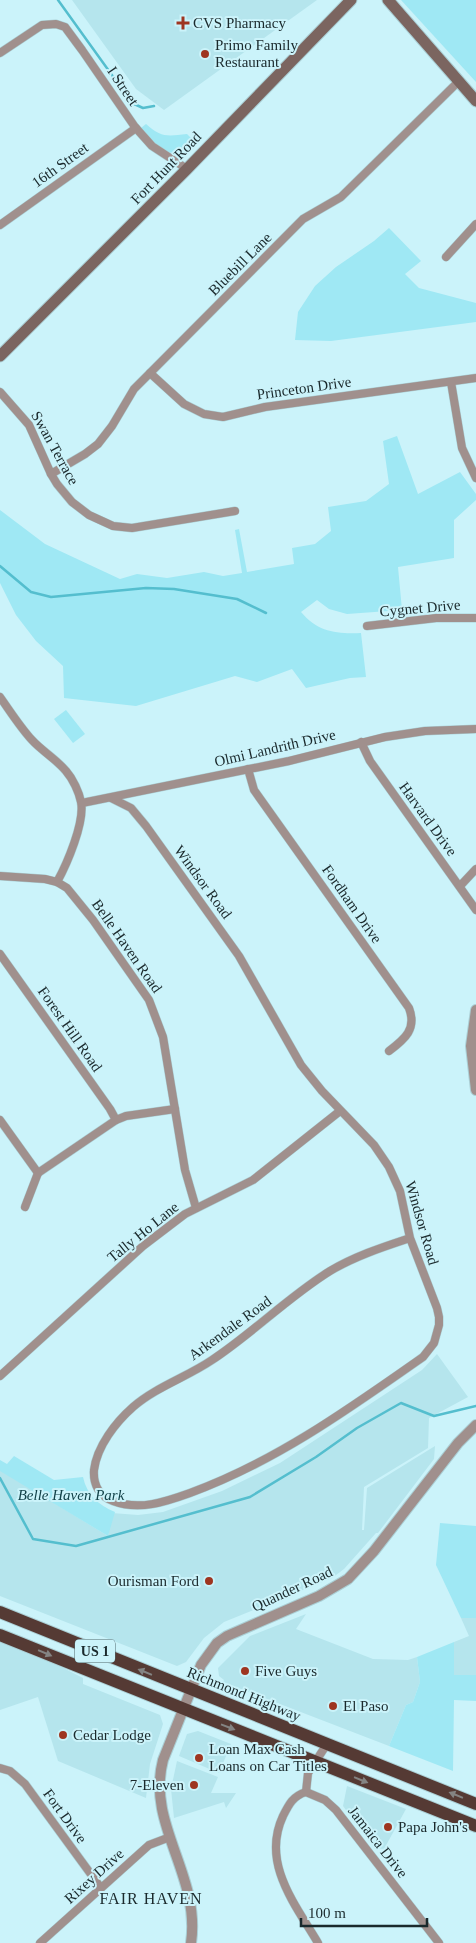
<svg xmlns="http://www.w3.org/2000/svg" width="476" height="1943" font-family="Georgia,serif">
<rect width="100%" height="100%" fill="#cbf3fa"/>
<g fill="#b5e5ed">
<path d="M72 0H317L164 110 136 89Z"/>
<path d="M437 1354 468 1397 429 1418 428 1448 364 1487 362 1530H364L367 1488 435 1446 434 1459 378 1533H376L344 1569 332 1578 224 1622 204 1638 186 1662 177 1666 0 1596V1470L108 1536 112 1513 138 1515 163 1512 222 1491 280 1463 422 1370Z"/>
<path d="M306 1614 296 1629 373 1659 408 1660 417 1657 420 1682 413 1702 406 1705 389 1746 223 1682 224 1680 219 1676 218 1668 250 1636Z"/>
<path d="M461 1618H476V1675H454V1642L469 1636Z"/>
<path d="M0 1640 36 1654 83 1678V1684L160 1715 163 1724 150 1764 146 1798 58 1761 38 1697 0 1710Z"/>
<path d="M198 1731 231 1744 219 1773 179 1756 187 1734Z"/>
<path d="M177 1761 218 1777 211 1793H236L226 1808 224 1802 174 1818 171 1789Z"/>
<path d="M347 1786 406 1809 384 1849 374 1848 343 1806Z"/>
</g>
<g fill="#9fe8f4">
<path d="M401 0H476V82Z"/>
<path d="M146 124C161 138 168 136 187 134L191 138C174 169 155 144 141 128Z"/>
<path d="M389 228 421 261 405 274 419 288 476 303V322L331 341 295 340 298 312 315 286 336 267 374 241Z"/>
<path d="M397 436 418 494 460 472 476 494V500L454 520V558L398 567 402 610 347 614 329 609 317 600 301 612C318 632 336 634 361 633L366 677 350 678 306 688 292 669 257 682 235 676 136 706 64 698 63 666 36 641 16 615 0 583V510L45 544 120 579 137 574 167 578 204 572 223 576 242 573 235 530 239 529 247 572 294 564 292 548 315 544 331 531 328 507 366 501 389 484 383 441Z"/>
<path d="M66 710 85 734 73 743 54 719Z"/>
<path d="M14 1456 54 1480 83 1477C87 1495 98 1505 115 1512L108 1536 0 1471V1460L7 1464Z"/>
<path d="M440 1523 476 1526V1618H461L436 1565Z"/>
<path d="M454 1642V1675H476V1701L454 1700 453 1771 389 1746 406 1705 413 1702 420 1682 417 1657Z"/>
</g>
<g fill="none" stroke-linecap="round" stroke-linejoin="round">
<g stroke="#54bece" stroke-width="2.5">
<path d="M58 0 132 103 143 108 154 106"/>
<path d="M0 566 31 592 51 597 146 588 174 589 237 599 266 613"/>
<path d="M0 1478 33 1539 76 1546 250 1497 316 1457 357 1428 401 1403 434 1416 476 1406"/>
</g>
<defs>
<g id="minor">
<path d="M0 53 42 25 56 24 65 27 82 50 135 127 152 146 187 169"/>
<path d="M0 225 136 128"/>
<path d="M446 257 476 224"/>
<path d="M150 373 184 404 204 414 223 417 265 407 476 378"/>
<path d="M451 382 462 448 476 478"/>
<path d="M0 392 29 425 51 474 57 484 72 502 89 515 113 526 132 528 235 511"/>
<path d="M51 474 85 454 98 444 112 426 134 389 150 373 303 219 341 197 459 81"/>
<path d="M367 626 436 618H476"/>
<path d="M0 697C10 711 20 727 32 740 42 751 56 759 66 771 73 779 79 792 81 802 85 822 67 864 57 882"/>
<path d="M361 742 370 761 476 910"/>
<path d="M248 769 254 790 409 1008C417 1029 405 1039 389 1051"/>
<path d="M111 798 131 808 146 826 239 956 301 1065 322 1091 374 1145 389 1167 400 1191 410 1238 437 1308 439 1317V1325L434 1343 423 1357C349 1409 275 1462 190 1493 165 1502 139 1511 113 1501 99 1496 93 1484 94 1470 97 1446 116 1422 133 1407 156 1387 187 1377 212 1360 253 1333 288 1297 330 1271 355 1256 383 1247 410 1238"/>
<path d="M82 803 289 761 385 737 425 731 476 729"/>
<path d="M0 876 45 879 57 882 67 888 93 920 149 1000 163 1037 185 1170 196 1208"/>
<path d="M460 886 476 869"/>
<path d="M0 954 110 1109 116 1120"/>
<path d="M0 1120 38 1173"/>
<path d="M38 1173 116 1120 126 1116 175 1109"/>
<path d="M25 1207 38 1173"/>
<path d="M0 1376 143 1246 185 1214 253 1180 340 1111"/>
<path d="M0 1768 10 1771 25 1784 101 1888"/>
<path d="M306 1792 325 1800 336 1810 439 1943"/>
<path d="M306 1792C293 1796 289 1804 283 1816 261 1863 295 1904 318 1943"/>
<path d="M306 1792 308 1773 327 1744"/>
<path d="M40 1943 149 1845 170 1837"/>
</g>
<g id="tertiary">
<path d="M476 1010 471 1046 476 1090"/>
<path d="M191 1943C201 1875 146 1825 163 1760L201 1665 217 1643 227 1636 319 1596 348 1579 374 1551 458 1443 476 1425"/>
</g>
<g id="secondary">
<path d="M388 0 476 101"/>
<path d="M0 356 187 169 351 0"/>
</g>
<g id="trunk">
<path d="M0 1612 476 1804"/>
<path d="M0 1635 476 1826"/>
</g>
</defs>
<use href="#minor" stroke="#abcfd5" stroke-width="9"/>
<use href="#tertiary" stroke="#abcfd5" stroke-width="12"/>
<use href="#secondary" stroke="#abcfd5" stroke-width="13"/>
<use href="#trunk" stroke="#abcfd5" stroke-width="14"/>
<use href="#minor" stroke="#a0908d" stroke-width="8"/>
<use href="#tertiary" stroke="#a0908d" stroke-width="10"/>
<use href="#secondary" stroke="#7b6560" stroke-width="11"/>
<use href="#trunk" stroke="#553a34" stroke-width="12"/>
</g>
<defs><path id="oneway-solid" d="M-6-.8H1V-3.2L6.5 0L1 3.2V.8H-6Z" transform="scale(1.25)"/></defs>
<g fill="#848483">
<use href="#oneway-solid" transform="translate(45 1653) rotate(23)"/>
<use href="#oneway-solid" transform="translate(145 1672) rotate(-158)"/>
<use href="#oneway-solid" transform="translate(228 1727) rotate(21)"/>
<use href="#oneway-solid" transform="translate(361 1780) rotate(22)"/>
<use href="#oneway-solid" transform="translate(456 1795) rotate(-158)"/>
</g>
<g fill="#9e3520" stroke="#cbf3fa" stroke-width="2">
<path d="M180.5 15.5h5v5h5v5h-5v5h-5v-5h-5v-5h5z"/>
<circle cx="205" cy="54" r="5"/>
<circle cx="209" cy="1581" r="5"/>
<circle cx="245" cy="1671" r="5"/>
<circle cx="333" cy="1706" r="5"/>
<circle cx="63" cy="1735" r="5"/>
<circle cx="199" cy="1758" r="5"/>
<circle cx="194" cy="1785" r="5"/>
<circle cx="388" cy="1827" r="5"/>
</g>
<g text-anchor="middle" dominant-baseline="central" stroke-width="4" stroke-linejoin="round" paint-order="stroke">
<rect fill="#cbf3fa" stroke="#4f666a" stroke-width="1" x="75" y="1639.5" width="40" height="23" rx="4"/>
<g font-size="14" font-weight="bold" fill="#1a292c">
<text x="95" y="1651">US 1</text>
</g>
<g font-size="15" fill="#1a292c" stroke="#cbf3fa" text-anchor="start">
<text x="193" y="23">CVS Pharmacy</text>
<text x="215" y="45">Primo Family<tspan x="215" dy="17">Restaurant</tspan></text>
<text x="199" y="1581" text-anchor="end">Ourisman Ford</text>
<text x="255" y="1671">Five Guys</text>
<text x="343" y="1706">El Paso</text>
<text x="73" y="1735">Cedar Lodge</text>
<text x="209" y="1749">Loan Max Cash<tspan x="209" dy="17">Loans on Car Titles</tspan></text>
<text x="184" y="1785" text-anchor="end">7-Eleven</text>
<text x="398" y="1827">Papa John's</text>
</g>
<g font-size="15" fill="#1a292c" stroke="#cbf3fa">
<text transform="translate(123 86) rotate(56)">I Street</text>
<text transform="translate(60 165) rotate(-36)">16th Street</text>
<text transform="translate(166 168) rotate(-46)">Fort Hunt Road</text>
<text transform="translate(240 264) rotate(-45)">Bluebill Lane</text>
<text transform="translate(304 388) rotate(-8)">Princeton Drive</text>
<text transform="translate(55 448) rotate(61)">Swan Terrace</text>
<text transform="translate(420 608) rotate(-5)">Cygnet Drive</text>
<text transform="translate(275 748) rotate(-13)">Olmi Landrith Drive</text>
<text transform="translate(428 819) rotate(54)">Harvard Drive</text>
<text transform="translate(203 882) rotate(54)">Windsor Road</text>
<text transform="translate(352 904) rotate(55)">Fordham Drive</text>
<text transform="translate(127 946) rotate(55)">Belle Haven Road</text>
<text transform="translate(70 1029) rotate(55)">Forest Hill Road</text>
<text transform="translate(422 1223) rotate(74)">Windsor Road</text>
<text transform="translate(143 1232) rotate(-39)">Tally Ho Lane</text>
<text transform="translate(230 1328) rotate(-36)">Arkendale Road</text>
<text transform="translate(292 1589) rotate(-25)">Quander Road</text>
<text transform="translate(244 1694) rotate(22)">Richmond Highway</text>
<text transform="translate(65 1816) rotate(54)">Fort Drive</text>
<text transform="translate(378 1842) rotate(52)">Jamaica Drive</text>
<text transform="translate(94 1876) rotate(-42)">Rixey Drive</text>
</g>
<g font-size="15" font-style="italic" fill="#124249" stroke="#cbf3fa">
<text x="71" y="1495">Belle Haven Park</text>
</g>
<g font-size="16" letter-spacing="1" fill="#1a292c" stroke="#cbf3fa">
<text x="151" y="1898">FAIR HAVEN</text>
</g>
</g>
<path d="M301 1918v8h126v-8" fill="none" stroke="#1a292c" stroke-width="2.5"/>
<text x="308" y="1918" font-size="15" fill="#1a292c" stroke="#cbf3fa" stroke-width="4" paint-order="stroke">100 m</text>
</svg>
